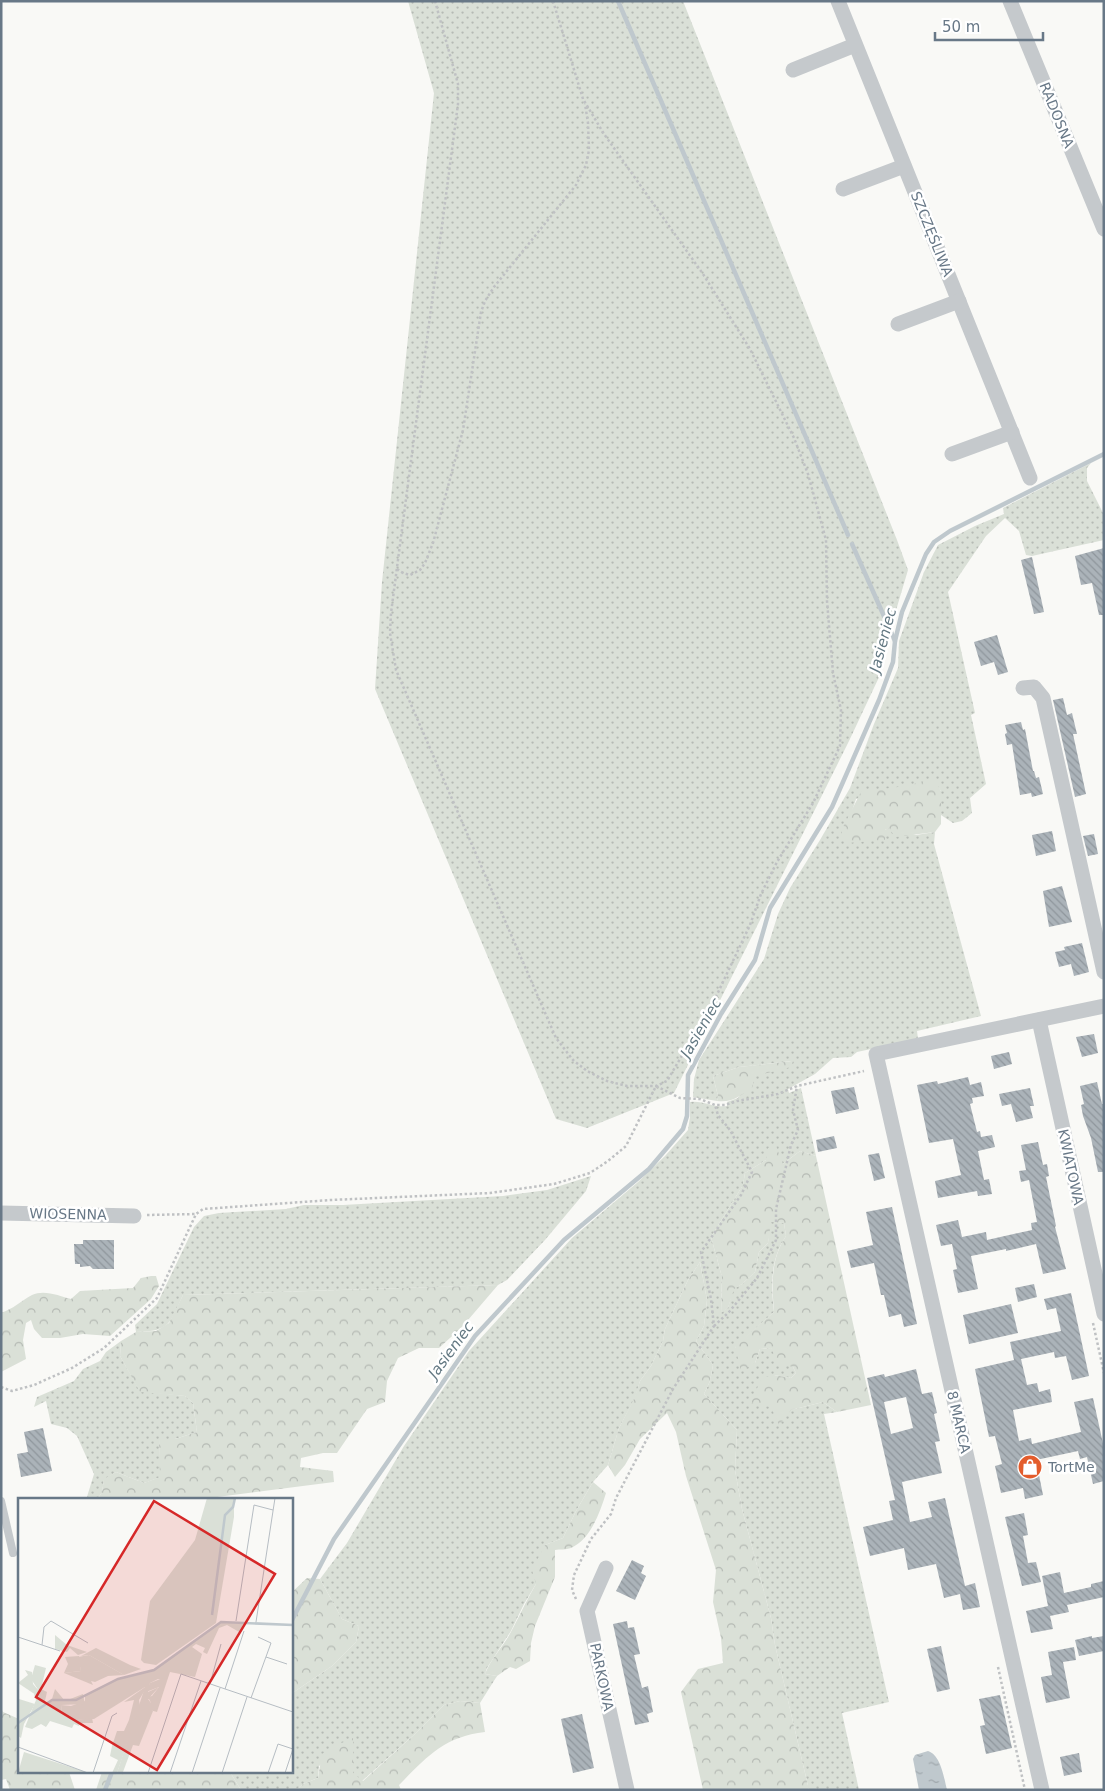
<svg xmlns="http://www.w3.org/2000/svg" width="1105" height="1791" font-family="'DejaVu Sans',sans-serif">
<defs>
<pattern id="green-dots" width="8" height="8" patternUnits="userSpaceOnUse" patternTransform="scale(1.25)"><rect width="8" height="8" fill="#dae0d7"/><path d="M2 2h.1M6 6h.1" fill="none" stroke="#b5bab4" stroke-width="1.8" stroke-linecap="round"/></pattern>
<pattern id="forest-crowns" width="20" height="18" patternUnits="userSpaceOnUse" patternTransform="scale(1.25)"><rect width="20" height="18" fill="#dae0d7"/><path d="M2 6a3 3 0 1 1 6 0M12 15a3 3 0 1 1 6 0" fill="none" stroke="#b5bab4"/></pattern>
<pattern id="water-ripples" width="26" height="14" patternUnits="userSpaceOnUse" patternTransform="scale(1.25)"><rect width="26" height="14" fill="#bfc8cd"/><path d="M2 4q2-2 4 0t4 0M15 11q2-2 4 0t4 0" fill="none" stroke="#9fa7ac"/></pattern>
<pattern id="building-back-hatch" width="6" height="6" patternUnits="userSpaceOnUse" patternTransform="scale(1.25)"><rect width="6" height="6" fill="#abb3b9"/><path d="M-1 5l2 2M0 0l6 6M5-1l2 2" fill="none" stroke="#8f969c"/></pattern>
</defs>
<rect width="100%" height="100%" fill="#f9f9f6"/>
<g fill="url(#green-dots)">
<path d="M408 1H683L897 540 908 570 886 644 881 673 849 741 674 1093 587 1128 556 1119 375 689 382 582 434 93Z"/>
<path d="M1091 463 1087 468V481L1104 515V540L1032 556 1026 555 1019 531 1005 518 986 536 948 592 975 713 971 715 986 784 970 798 972 813 962 821 953 823 941 815V791L932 779 915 785 891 789 856 799 851 814 885 830 890 827 916 835 935 832 934 844 981 1016 917 1031 918 1039 857 1052 851 1057 833 1058 815 1074 788 1089 789 1093 801 1088 816 1156 800 1151 783 1164 766 1160 745 1173 743 1185 711 1237 722 1277 721 1312 728 1308 733 1289 742 1284 755 1272 759 1252 768 1243 770 1221 784 1223 786 1236C770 1260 771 1285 774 1312L735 1347 755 1363 760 1349 771 1348 793 1367 796 1373 791 1378 774 1375 791 1410 823 1402 837 1412 824 1414 889 1702 842 1713 859 1790H809L775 1645 771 1618 742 1509 735 1470 737 1430 704 1394 710 1381 713 1365 696 1341 704 1326 707 1300 700 1262 688 1280 665 1329 663 1341 651 1366 640 1381 635 1398 619 1428 608 1465 593 1482 576 1511 563 1538 545 1545 536 1584 524 1604 511 1631 487 1668 485 1674 497 1676 480 1703 460 1701 444 1705 416 1733 362 1781 353 1774V1739L319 1766 318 1778 303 1784 296 1790H241L230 1772H291V1694L332 1666 356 1642 359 1626 342 1619 320 1579 347 1543 404 1446 469 1351 572 1238 638 1182 665 1156 688 1130 690 1117V1102C703 1100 713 1108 727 1106V1102L738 1098 754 1076 792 1061 739 1067 713 1076 718 1096 717 1101 693 1097 694 1079 699 1060 764 959 778 914 790 888 820 840 850 788 874 724 898 668 899 641 924 572 938 545 975 526 1004 514 1003 508Z"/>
<path d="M591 1176 586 1191 545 1240 507 1280 498 1285 183 1295C169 1324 171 1331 136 1332L135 1325 157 1304 194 1227 204 1216 219 1213 286 1209 304 1205H343L503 1196 547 1190Z"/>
<path d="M121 1341 120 1356 140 1391 185 1396 193 1403 197 1432 175 1439H159L161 1477 144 1483 116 1472 104 1480 102 1492 97 1500H86L94 1474 77 1436 67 1428 51 1424 46 1401 34 1407 37 1397 74 1381 83 1369 100 1361 106 1352Z"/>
</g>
<g fill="url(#forest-crowns)">
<path d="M933 778 941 791V824L935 832 895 837 889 828 885 830V840L847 843 842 836V829L862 790C887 789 909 787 933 778Z"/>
<path d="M793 1061 791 1067 755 1076 752 1088C740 1096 732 1103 717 1101L718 1096 713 1076 739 1067Z"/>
<path d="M776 1146 783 1164 800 1151 816 1156 871 1405 837 1412 823 1402 791 1410 779 1425 771 1407 750 1403 762 1378 774 1375 791 1378 796 1373 793 1367 778 1363 771 1348 760 1349 755 1363 741 1371 735 1346 774 1312C772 1285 770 1260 786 1236L784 1223 771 1222 768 1243 759 1252 755 1272 742 1284 734 1289 728 1308 721 1313 722 1277 711 1237 743 1185 745 1173 766 1160 768 1148Z"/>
<path d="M700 1262 707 1300 704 1326 696 1341 713 1365 710 1381 704 1394 737 1430 735 1470 742 1509 771 1618 775 1645 809 1790H703L681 1692 698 1669 723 1663 721 1638 713 1602 716 1570 686 1476 676 1432 667 1413 640 1439 625 1465 615 1477 608 1465 619 1428 634 1399 640 1381 651 1366 663 1341 665 1329 688 1280Z"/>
<path d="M151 1276H156L159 1286 151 1299 110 1336 83 1334 60 1338H42L34 1329 31 1320 26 1323 23 1340 26 1359 1 1372V1313C13 1309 21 1301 32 1295 44 1289 60 1296 71 1299L80 1291 133 1288 141 1278Z"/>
<path d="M498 1285 462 1327 439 1348H419L398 1358 387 1381 385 1402 367 1409 337 1453H323L301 1458 300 1467 333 1471 334 1482 194 1500H97L102 1492 104 1479 116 1472 144 1483 160 1477 159 1439H175L197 1432 193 1403 185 1396 140 1392 120 1356 121 1341 136 1332 156 1331 169 1323 183 1295Z"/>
<path d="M593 1482 606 1493C600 1512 591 1539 571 1548 566 1550 560 1549 555 1550V1577L535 1626 531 1643 530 1661 516 1669 510 1667 497 1676 485 1674C491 1658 504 1646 512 1630 520 1615 527 1599 536 1584L532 1570 545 1545 563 1538 576 1511Z"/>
<path d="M307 1578 320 1579 342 1619 359 1626 356 1642 332 1666 291 1694V1593Z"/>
<path d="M460 1701 480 1703 485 1732C443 1737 427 1757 399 1785L401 1790H296L303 1784 318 1778 322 1754 337 1745 353 1738V1773L363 1781 416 1733 444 1705Z"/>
<path d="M1 1708 3 1712 19 1719V1772H69L75 1790H10L6 1779 1 1780Z"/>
<path d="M102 1772H230L241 1790H96Z"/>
</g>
<path fill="url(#water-ripples)" d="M928 1751C941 1755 944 1778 947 1790H919L913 1759 915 1755Z"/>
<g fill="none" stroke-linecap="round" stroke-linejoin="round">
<g stroke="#bfc8cd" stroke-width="4.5">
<path d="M618 1 848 535"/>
<path d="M852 544 895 641"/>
<path d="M291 1622 334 1539 475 1336 564 1240 649 1169 683 1129 687 1116 688 1075 721 1014 755 960 770 908 832 807 879 700 893 662 895 641 902 612 926 554 934 542 950 531 1104 454"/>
<path d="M105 1790 112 1772"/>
</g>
</g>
<g fill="url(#building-back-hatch)" fill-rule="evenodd">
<path d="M1104 548V615H1099L1092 583 1081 585 1075 556Z"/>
<path d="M1032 557 1044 612 1034 614 1021 560Z"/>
<path d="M997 635 1008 672 998 675 994 662 981 666 974 642Z"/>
<path d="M1063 698 1067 715 1072 713 1077 734H1073L1086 794 1075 797 1053 700Z"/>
<path d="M1021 722 1023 730 1025 729 1033 771H1034L1036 778 1039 777 1043 794 1032 797 1031 793 1020 795 1012 744 1007 745 1005 734 1007 733 1005 725Z"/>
<path d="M1052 831 1056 851 1036 856 1032 835Z"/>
<path d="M1094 834 1098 854 1088 856 1083 836Z"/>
<path d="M1062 886 1072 922 1049 927 1043 891Z"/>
<path d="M1082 943 1089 972 1074 976 1071 964 1059 967 1055 952 1065 950 1064 947Z"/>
<path d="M1094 1034 1098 1053 1082 1057 1076 1037Z"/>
<path d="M1009 1052 1012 1064 994 1069 991 1056Z"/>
<path d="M968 1077 970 1085 981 1082 984 1096 972 1098 973 1103 970 1104 977 1132 980 1131 981 1137 992 1135 995 1147 978 1151 984 1180 989 1179 992 1194 978 1196 977 1191 938 1198 935 1181 961 1175 953 1139 929 1143 917 1085 937 1081 938 1084Z"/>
<path d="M1097 1082 1102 1104H1104V1172H1098L1091 1138 1083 1116 1081 1105 1084 1104 1080 1086Z"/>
<path d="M854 1087 859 1109 836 1114 831 1091Z"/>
<path d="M1030 1088 1034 1106H1030L1033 1118 1016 1122 1011 1104 1002 1106 999 1094Z"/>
<path d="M834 1136 837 1148 818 1152 816 1140Z"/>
<path d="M1038 1142 1043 1165 1047 1164 1049 1176 1046 1177 1056 1226 1055 1227 1066 1269 1043 1274 1036 1244 1006 1251V1249L971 1256 978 1289 958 1293 953 1270 957 1269 952 1244 941 1246 936 1225 958 1220 962 1237 986 1232 987 1240 1032 1230 1031 1223 1037 1222 1029 1180 1021 1182 1019 1171 1026 1170 1021 1145Z"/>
<path d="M879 1153 885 1178 874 1181 868 1155Z"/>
<path d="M892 1207 917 1324 904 1327 901 1314 889 1317 884 1295H881L874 1263 851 1268 847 1251 873 1245 866 1212Z"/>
<path d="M83 1240H114V1269H93L90 1266 80 1267V1264H75L74 1244H83Z"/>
<path d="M1034 1284 1037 1297 1018 1302 1015 1288Z"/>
<path d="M1071 1293 1089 1376 1072 1380 1066 1356 1055 1358 1054 1352 1021 1359 1027 1385 1037 1383 1039 1392 1050 1389 1052 1402 1013 1410 1019 1441 1031 1438 1032 1444 1081 1432 1074 1402 1093 1398 1104 1448V1481L1093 1484 1087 1457 1080 1459 1078 1451 1036 1460 1043 1495 1025 1499 1023 1488 1001 1493 995 1466 1002 1464 995 1436 989 1437 975 1369 1014 1360 1010 1342 1061 1331 1056 1308 1047 1310 1044 1299Z"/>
<path d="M1011 1304 1018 1333 969 1344 963 1315Z"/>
<path d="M916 1369 922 1394 932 1392 937 1413 934 1414 940 1441 935 1442 942 1473 902 1482 910 1522 932 1517 928 1502 945 1498 965 1586 975 1583 980 1607 963 1610 960 1594 944 1598 936 1564 908 1570 904 1548 870 1556 863 1527 893 1520 889 1501 895 1500 867 1378 884 1374 885 1377ZM906 1397 913 1428 891 1434 884 1402Z"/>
<path d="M43 1428 52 1471 21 1477 17 1454 28 1452 24 1432Z"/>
<path d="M1024 1513 1028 1535 1023 1536 1028 1563 1036 1562 1041 1582 1022 1586 1005 1517Z"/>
<path d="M632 1560 644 1566 641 1573 646 1576 635 1600 616 1591Z"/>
<path d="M1060 1572 1064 1593 1091 1587V1584L1104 1581V1597L1067 1605 1069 1612 1050 1616 1053 1629 1031 1633 1026 1611 1048 1606 1042 1576Z"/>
<path d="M627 1621 628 1628 634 1627 640 1654 634 1655 640 1680 642 1688 648 1686 653 1712 647 1714 649 1722 635 1725 613 1624Z"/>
<path d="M1092 1636V1638L1104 1636V1651L1079 1656 1075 1640Z"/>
<path d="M941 1646 950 1689 937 1692 927 1649Z"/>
<path d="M1074 1647 1076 1660 1063 1662 1070 1698 1046 1703 1041 1677 1052 1675 1048 1652Z"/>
<path d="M1000 1695 1012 1748 986 1754 980 1726 985 1725 979 1699Z"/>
<path d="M582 1714 594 1768 573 1773 561 1719Z"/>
<path d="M1079 1753 1082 1772 1064 1776 1060 1757Z"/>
</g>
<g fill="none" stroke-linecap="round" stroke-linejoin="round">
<g stroke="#bfc1c3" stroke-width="2.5" stroke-dasharray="2.5 2.5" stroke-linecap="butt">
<path d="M435 1 458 84V104L391 613 390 633 396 670 556 1038 573 1060 587 1071 607 1081 627 1086H656L667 1081 713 1003 750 925 761 894 777 862 813 803 840 746 841 710 833 673 827 601 826 540 808 474 794 438 750 349 703 274 604 134 583 99"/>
<path d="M553 1 583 99"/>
<path d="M397 569 403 573 410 575 420 570 425 563 433 543 463 430 481 312 485 301 494 287 576 185 586 165 589 150 588 123 585 104"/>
<path d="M147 1215 196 1214"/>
<path d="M1093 1323 1104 1373"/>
<path d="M714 1326 729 1312 757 1278 776 1240V1209L791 1145 798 1130 793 1110 797 1086"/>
<path d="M1 1387 12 1391 34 1385 72 1368 104 1348 157 1298 196 1214 203 1209 331 1200 490 1193 554 1184 590 1173 608 1161 626 1146 656 1086 680 1098 700 1099 715 1105H725L737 1101 778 1094 797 1086 864 1071"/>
<path d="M576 1599 572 1590 574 1575 591 1539 611 1514 616 1498 673 1389 714 1326 711 1299 701 1252 741 1195 752 1172 730 1130 718 1115 715 1105"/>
<path d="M998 1667 1025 1790"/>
</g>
<path stroke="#c5c9cc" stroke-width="8" d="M1 1501 13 1553"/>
<g stroke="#c5c9cc" stroke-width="15">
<path d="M838 1 1030 478"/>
<path d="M1010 1 1104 229"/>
<path d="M793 70 855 45"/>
<path d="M843 189 904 166"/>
<path d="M898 324 959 301"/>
<path d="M952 454 1012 432"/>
<path d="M1023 688 1034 687 1043 698 1104 972"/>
<path d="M1039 1020 1104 1314"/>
<path d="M1 1213 134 1216"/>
<path d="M606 1568 587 1611 627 1790"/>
<path d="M1042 1790 876 1054 1104 1006"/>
</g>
</g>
<defs>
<symbol id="shop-disc" viewBox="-11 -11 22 22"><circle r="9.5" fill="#e35c2c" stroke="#fff"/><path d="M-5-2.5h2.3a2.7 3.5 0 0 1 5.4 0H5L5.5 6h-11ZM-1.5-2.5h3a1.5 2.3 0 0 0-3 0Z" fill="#fff"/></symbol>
</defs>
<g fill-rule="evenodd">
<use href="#shop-disc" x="1016" y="1453" width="28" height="28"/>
</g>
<g text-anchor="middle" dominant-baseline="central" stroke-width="5" stroke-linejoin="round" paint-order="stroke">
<g font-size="14" fill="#687887" stroke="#fff">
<text transform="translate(1057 115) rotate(68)">RADOSNA</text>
<text transform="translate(932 234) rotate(68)">SZCZĘŚLIWA</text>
<text transform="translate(1071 1167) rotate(78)">KWIATOWA</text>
<text transform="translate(68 1214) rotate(1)">WIOSENNA</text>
<text transform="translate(959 1422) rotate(77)">8 MARCA</text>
<text transform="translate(602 1677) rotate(78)">PARKOWA</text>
</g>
<g font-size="14" fill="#687887" stroke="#fff" text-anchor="start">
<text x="1048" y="1467">TortMe</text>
</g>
<g font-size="15" font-style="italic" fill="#647983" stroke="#fff">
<text transform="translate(883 640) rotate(-75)">Jasieniec</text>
<text transform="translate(701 1028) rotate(-60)">Jasieniec</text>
<text transform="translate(451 1350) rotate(-54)">Jasieniec</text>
</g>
</g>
<g transform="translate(18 1498)">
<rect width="275" height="275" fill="#f9f9f6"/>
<path d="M189 0H216V19L198 125 138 167 126 165 123 162 132 103 177 42ZM203 124 225 126 223 135 209 127 201 130 189 156 185 154 187 150 178 146 174 149 184 156 177 179 152 174 149 183 140 181 132 185 130 194 141 189 130 201 133 205 130 210 135 213 121 248 115 247 105 274 99 275 127 189 76 221 58 222 44 216 43 207 53 208 67 203V197L98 182 137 172ZM78 150 112 167 123 171 106 177 71 157 63 158ZM61 158 63 173 46 175 50 166 47 159ZM7 172 14 174 15 186 21 193 18 197 0 185 10 177ZM1 201 17 206 6 226 3 240 0 238ZM6 254 65 273 68 275H0Z" fill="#dae0d7"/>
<path d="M37 137 49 147 69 154 60 157 52 150 49 154 37 151ZM71 157 106 177 90 178 77 184 73 183 75 187 46 175 63 173 60 159ZM17 167 28 170 23 191 29 194 26 207 34 201 37 191 47 203 65 196 67 206 43 207 44 215 49 219 60 217 58 222 74 220 75 225H62L61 228 56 226 54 230 32 223 28 229 23 226 14 231 7 229 18 202 16 196 21 193 13 181ZM145 180 149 183 139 214 128 211 126 206 133 205 131 201 127 202 128 199 134 198 141 189 128 194 132 185ZM130 187 121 202 122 208 99 275H94L100 262 92 258 94 248 99 233H106L111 222 116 202 106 204Z" fill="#dae0d7"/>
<path fill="none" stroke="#bfc8cd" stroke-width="2.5" d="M194 117 207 17 215 9 217 0M0 225 34 202H58L100 181 136 172 203 124 275 127"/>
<path fill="none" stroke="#b6bdc3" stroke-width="1" d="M218 123 236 7 255 12M238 124 257 0M0 139 42 153M24 147 26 129 33 123 70 145M248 159 269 166M192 186 203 146M207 191 226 133M233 200 253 145 240 139M0 249 70 275M75 275 94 218 99 215M130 275 163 176 275 214M152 275 183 183M174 275 202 190M204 275 229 199M250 275 260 246 275 251 267 275"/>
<path fill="#d62828" fill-opacity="0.15" stroke="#d62828" stroke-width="2.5" d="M136 3 257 76 139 272 18 199Z"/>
<rect width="275" height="275" fill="none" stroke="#687887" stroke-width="2.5"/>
</g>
<rect width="1105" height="1791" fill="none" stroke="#687887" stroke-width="5"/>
<path d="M935 32v8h108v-8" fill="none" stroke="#687887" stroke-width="2.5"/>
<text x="942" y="32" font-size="15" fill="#687887" stroke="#ffffff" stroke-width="4" paint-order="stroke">50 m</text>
</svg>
